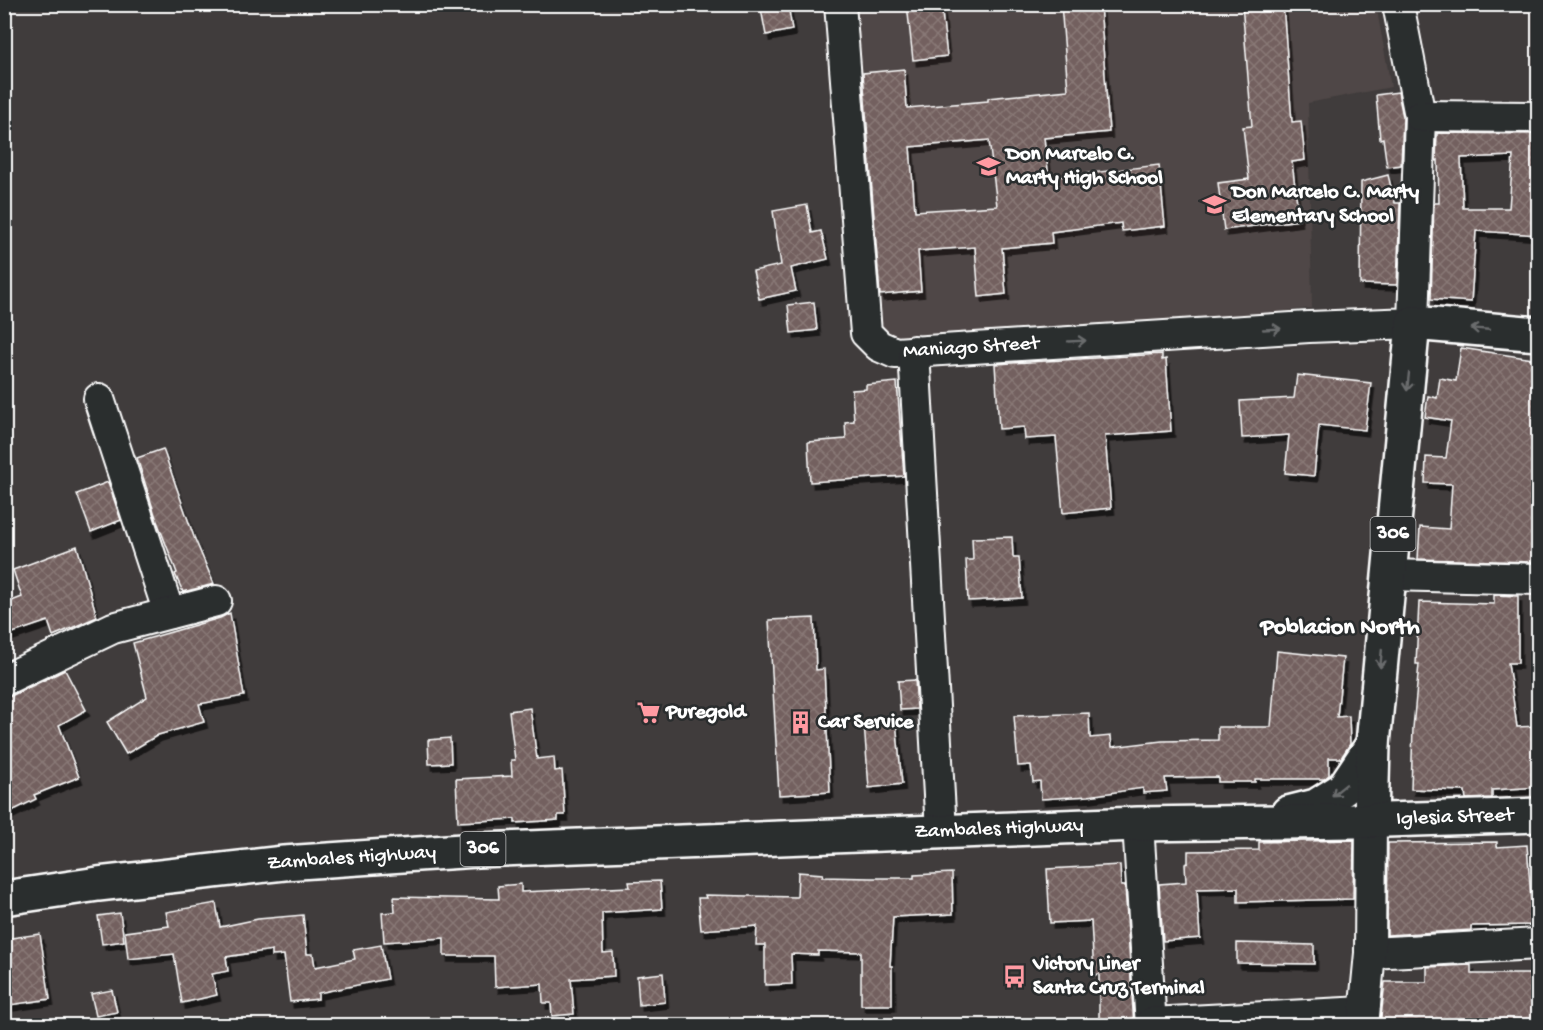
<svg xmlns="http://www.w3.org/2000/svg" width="1543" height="1030" font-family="'Gochi Hand',sans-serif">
<defs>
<pattern id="building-cross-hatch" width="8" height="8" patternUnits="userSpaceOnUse" patternTransform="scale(1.5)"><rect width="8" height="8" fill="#73605e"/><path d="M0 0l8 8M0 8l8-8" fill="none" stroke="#887876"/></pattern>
<filter id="shadow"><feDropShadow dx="3.5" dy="6" stdDeviation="0" flood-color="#0009"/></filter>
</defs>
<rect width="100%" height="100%" fill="#403c3c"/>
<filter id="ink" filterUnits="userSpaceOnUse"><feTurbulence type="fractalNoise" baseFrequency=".0167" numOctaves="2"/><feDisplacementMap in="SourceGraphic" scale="12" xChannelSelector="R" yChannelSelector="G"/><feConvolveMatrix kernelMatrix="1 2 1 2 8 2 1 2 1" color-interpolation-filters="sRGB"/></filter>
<g filter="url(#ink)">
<path fill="#4f4746" d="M852 5H1376L1391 87 1308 103 1312 308 1126 329 890 347 872 332Z"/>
<g fill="url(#building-cross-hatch)" stroke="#fff" stroke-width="1.5" fill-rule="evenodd" filter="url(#shadow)">
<path d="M760 4H788L792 30 766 35Z"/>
<path d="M907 4H941L947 56 913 60Z"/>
<path d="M1061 4H1100L1109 132 1044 138 1049 178 1159 165 1165 226 1122 231 1121 223 1051 232 1052 243 1002 248 1006 294 979 297 975 247 918 251 921 291 880 295 863 73 904 69 907 108 988 101V98L1068 90ZM989 140 997 206 915 211 910 147Z"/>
<path d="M1242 4H1283L1292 122 1301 121 1305 160 1292 162 1299 220 1224 230 1218 183 1249 179 1243 127 1252 126Z"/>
<path d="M1398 92 1403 117 1401 165 1387 167 1383 138 1380 139 1376 95Z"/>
<path d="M1437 133 1539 134V235L1476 231 1471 302 1431 299 1434 203H1439L1438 160 1436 161ZM1513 156 1509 208H1463L1461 158Z"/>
<path d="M1388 175 1395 203H1400L1397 285 1360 284 1361 182Z"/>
<path d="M807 205 812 233 821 231 828 259 791 268 796 291 759 299 753 271 781 265 773 211Z"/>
<path d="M814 302 817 330 791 333 788 305Z"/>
<path d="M1461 348 1539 360V535L1533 562 1418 559 1420 527 1449 529 1452 484 1425 483 1426 457 1446 458 1451 421 1425 417 1428 396 1437 398 1440 378 1456 381Z"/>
<path d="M1162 354V360L1166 359 1171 431 1105 436 1111 508 1063 513 1056 437 1025 439 1024 427 999 429 995 364Z"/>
<path d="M1297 375 1371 383 1365 430 1319 425 1314 476 1285 473 1289 435 1242 438 1240 401 1294 398Z"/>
<path d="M897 382 904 476 810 482 808 442 846 439 845 422 854 421 852 390 866 389V385Z"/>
<path d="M163 449 194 537 214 584 183 592 175 574 177 573 157 521 137 458Z"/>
<path d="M108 482 121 520 91 532 77 494Z"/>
<path d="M1012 537 1013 557H1019L1022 598 968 601 966 560H973L972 538Z"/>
<path d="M77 546 97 617 53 636 48 621 4 636V604L22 597 13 570Z"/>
<path d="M1494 595 1518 596V663H1508L1517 727 1539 726V787L1492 790V798L1466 799 1465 791 1411 789 1413 728 1419 664H1416L1419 602 1494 604Z"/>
<path d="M230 613 244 696 199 704 204 722 158 735 126 754 107 722 147 697 133 643 220 618Z"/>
<path d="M814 618 816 670 824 669 830 792 779 795 769 620Z"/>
<path d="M1277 651 1343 658 1337 717 1349 716 1350 744 1341 758H1329V775L1324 779H1255V782H1218V777L1165 778 1167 791 1143 793V788L1088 796 1041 799 1040 781 1033 782 1031 765 1018 766 1014 716 1089 713 1090 738 1111 736 1112 747 1162 741 1218 740V727H1271Z"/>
<path d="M65 670 86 710 59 725 79 777 34 795 36 799 4 815V697L11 696Z"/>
<path d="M915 680 917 709 900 710 898 681Z"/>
<path d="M530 708 537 759 554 757 555 771 562 770 565 815H558V820L515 823V819L458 822 456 779 512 776 511 760H515L509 711Z"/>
<path d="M896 721 902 784 869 788 864 724Z"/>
<path d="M450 738 451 763 429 764 428 740Z"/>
<path d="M1354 840 1353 899 1238 902V888L1197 889 1200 938 1163 941 1159 884 1186 882 1185 864 1188 863V851L1259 850V842Z"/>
<path d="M1497 842V847L1527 845 1531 898 1539 897V925L1471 926V930L1387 935 1388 843Z"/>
<path d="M1120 865 1121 886H1125L1134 1026H1099V974L1094 975 1091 921 1050 923 1047 869Z"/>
<path d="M798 872 823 874 822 877 871 878H914V875L952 873 953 914 893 917 890 966H892V1005H861V952L818 951V955L791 954 792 984 765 985V945H756L757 926 701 930 698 898H706L705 895 797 897Z"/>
<path d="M660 881 662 909 602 913 603 953 613 952 614 976 571 979 574 1014 552 1016 551 1003H543L542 984 495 987 494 956H444V938L384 942 382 913 395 912 394 897 499 899 498 886 521 884V892L630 887 629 882Z"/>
<path d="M216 903 220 927 258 919 303 915 307 954H313L315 967 355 959 353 950 381 945 387 979 318 993V999L290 1002 284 955 272 956V950L226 957 228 971 212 974 217 995 182 1003 174 954 128 959 125 932 169 926 166 912Z"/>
<path d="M120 913 124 941 102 944 98 916Z"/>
<path d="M40 934 50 999 10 1005 9 996 4 997V939Z"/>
<path d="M1237 943 1314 945V964L1237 963Z"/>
<path d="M1471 965V974H1539V1023L1506 1022V1025L1380 1026 1385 982H1427V967Z"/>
<path d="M663 973 665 1002 639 1005 637 976Z"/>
<path d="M112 990 117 1012 96 1016 91 994Z"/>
</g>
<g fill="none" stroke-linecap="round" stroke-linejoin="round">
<defs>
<g id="minor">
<path id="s1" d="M840 4 866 333 879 346 895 353 1309 327 1413 323 1420 116 1398 4"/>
<path d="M1420 116 1538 117"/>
<path d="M914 351 941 831"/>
<path d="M99 399 169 613"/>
<path d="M1389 575 1538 579"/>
<path d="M4 680 113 628 216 601"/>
<path d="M1138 824 1151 1026"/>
<path d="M1370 953 1538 944"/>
<path d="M1151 1023 1364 1012"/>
<path d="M1363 1026 1370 953 1371 821"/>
</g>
<g id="primary">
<path d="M1288 813 1316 806 1343 789 1373 744"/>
<path d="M1371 821 1373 744 1413 323 1538 334"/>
<path id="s2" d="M4 898 98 884 284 863 477 850 1138 824 1355 821 1538 815"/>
</g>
</defs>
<use href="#minor" stroke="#fff" stroke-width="34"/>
<use href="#primary" stroke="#fff" stroke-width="38"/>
<use href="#minor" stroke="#2a2d2e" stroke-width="30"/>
<use href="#primary" stroke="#2a2d2e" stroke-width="33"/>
</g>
<defs><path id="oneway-shaft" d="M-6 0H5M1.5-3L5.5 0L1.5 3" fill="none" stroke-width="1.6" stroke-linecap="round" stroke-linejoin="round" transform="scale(1.5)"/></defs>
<g stroke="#6a6c6d">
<use href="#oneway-shaft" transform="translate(1272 329) rotate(-3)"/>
<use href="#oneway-shaft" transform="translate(1480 329) rotate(-175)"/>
<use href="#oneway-shaft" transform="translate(1077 341) rotate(-3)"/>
<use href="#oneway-shaft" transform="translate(1408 382) rotate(96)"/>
<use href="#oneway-shaft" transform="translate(1381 659) rotate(95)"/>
<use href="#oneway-shaft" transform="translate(1339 790) rotate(141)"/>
</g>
</g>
<defs>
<symbol id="school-bare" viewBox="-9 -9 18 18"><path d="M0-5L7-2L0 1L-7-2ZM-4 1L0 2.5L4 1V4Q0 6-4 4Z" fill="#ff9aa2" stroke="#2a2d2e" stroke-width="2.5" paint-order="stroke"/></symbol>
<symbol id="supermarket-bare" viewBox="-9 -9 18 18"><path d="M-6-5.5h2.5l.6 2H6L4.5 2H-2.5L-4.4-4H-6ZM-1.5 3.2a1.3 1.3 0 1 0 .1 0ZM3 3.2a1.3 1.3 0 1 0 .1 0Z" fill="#ff9aa2" stroke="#2a2d2e" stroke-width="2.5" paint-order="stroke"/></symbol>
<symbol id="building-bare" viewBox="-9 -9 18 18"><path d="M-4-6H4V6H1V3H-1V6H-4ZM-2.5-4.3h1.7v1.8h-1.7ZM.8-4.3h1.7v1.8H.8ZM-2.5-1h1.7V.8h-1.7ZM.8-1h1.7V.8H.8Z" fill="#ff9aa2" stroke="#2a2d2e" stroke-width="2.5" paint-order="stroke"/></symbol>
<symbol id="bus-bare" viewBox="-9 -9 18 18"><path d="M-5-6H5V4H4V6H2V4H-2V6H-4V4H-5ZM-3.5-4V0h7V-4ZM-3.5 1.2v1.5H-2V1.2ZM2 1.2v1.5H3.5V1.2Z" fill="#ff9aa2" stroke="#2a2d2e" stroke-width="2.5" paint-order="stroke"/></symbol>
</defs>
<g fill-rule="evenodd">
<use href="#school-bare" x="972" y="150" width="33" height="33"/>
<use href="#school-bare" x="1198" y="188" width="33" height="33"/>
<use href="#supermarket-bare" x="632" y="696" width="33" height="33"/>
<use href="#building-bare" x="784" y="706" width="33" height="33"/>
<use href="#bus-bare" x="998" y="960" width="33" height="33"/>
</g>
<g text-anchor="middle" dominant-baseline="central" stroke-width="5" stroke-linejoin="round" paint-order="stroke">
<g fill="#2a2d2e" stroke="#bfc0c0" stroke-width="1.5">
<rect x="1370.5" y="517" width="45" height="34" rx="4.5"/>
<rect x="460.5" y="832" width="45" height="34" rx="4.5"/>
</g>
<g font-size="20" font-weight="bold" fill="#fff">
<text x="1393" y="534">306</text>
<text x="483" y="849">306</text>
</g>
<g font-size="21" font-weight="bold" fill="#fff" stroke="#2a2d2e" text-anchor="start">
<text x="1006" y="155">Don Marcelo C.<tspan x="1006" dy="24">Marty High School</tspan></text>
<text x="1232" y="193">Don Marcelo C. Marty<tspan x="1232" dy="24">Elementary School</tspan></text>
<text x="666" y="713">Puregold</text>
<text x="818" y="723">Car Service</text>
<text x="1033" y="965">Victory Liner<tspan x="1033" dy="24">Santa Cruz Terminal</tspan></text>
</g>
<g font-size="21" fill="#fff" stroke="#2a2d2e">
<text stroke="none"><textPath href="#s1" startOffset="442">Maniago Street</textPath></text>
<text stroke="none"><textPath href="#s2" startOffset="1454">Iglesia Street</textPath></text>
<text stroke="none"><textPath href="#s2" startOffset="998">Zambales Highway</textPath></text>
<text stroke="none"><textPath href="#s2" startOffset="350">Zambales Highway</textPath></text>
</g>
<g font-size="24" font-weight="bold" fill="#fff" stroke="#2a2d2e">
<text x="1340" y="628">Poblacion North</text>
</g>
</g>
<rect width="1543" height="1030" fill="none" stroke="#2a2d2e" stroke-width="24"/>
<rect x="12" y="12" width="1519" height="1006" fill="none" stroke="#fff" stroke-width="2" filter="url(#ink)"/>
</svg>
